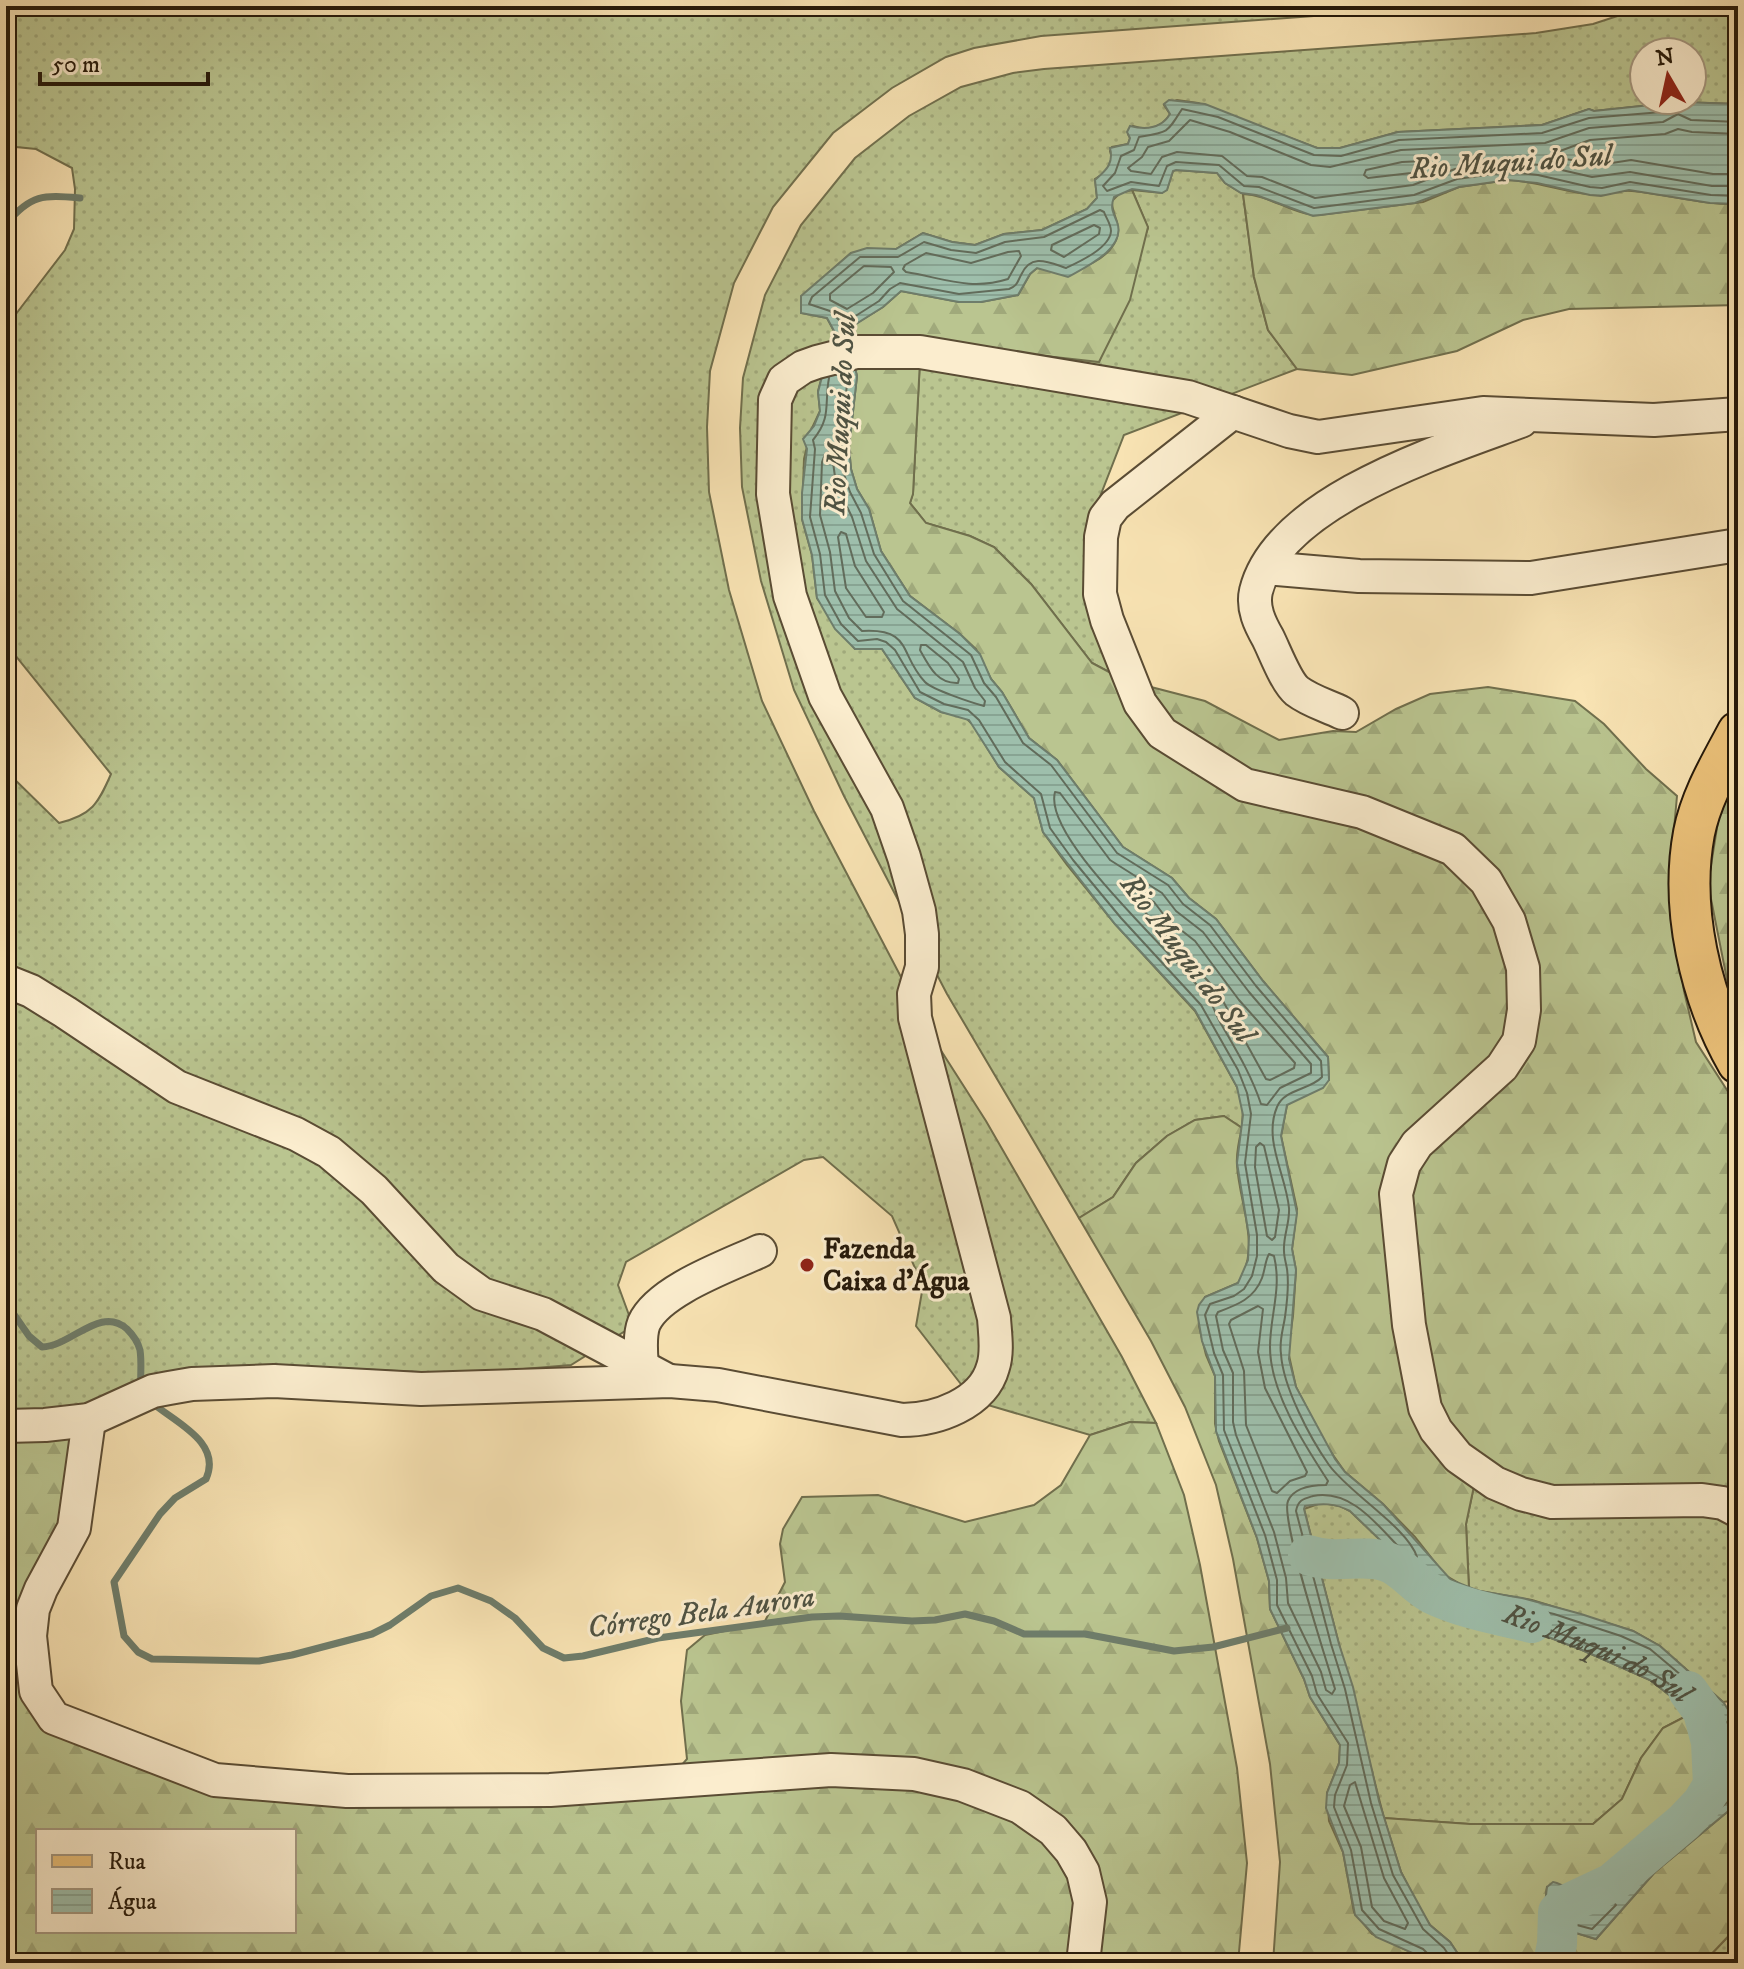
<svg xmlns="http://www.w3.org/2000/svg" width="1744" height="1969" font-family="'IM FELL DW Pica',serif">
<defs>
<pattern id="grass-dots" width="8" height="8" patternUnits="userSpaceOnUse" patternTransform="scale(2)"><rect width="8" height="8" fill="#bac590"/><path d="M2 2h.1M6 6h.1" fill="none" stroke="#a0a97b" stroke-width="1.8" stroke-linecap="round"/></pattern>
<pattern id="forest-firs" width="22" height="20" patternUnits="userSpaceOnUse" patternTransform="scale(2)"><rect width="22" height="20" fill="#bac590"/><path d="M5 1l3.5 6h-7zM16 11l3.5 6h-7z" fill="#a0a97b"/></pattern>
<pattern id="water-rules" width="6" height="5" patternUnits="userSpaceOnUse" patternTransform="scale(2)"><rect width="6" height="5" fill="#9ebfac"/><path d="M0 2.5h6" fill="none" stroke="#88a493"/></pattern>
</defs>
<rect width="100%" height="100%" fill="#f9e4b4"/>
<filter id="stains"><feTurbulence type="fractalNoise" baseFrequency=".0025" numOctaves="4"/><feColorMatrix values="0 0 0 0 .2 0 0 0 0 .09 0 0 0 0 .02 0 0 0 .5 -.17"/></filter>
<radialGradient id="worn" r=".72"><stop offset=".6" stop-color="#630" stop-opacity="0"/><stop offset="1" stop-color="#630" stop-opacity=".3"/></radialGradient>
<g fill="url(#grass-dots)" stroke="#706f4d" stroke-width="2" fill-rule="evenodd">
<path d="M6 6H1449L1041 36 974 48 946 57 892 88 833 133 773 207 734 283 710 371 707 427 709 492 729 590 762 701 814 811 933 1038 986 1121 1122 1357 1156 1423 1130 1422 1090 1435 974 1401 916 1326 923 1286 892 1216 823 1157 804 1160 626 1262 618 1285 633 1326 571 1365 464 1374 311 1367 183 1373 78 1438 6 1418V771L59 823C92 815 98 804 111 774L6 644V327L65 250 74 229 75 189 72 168 36 149 6 146Z"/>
<path d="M1648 6H1738V104L1680 102 1594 111 1589 109 1542 125 1398 132 1340 148H1317L1198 103 1177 100 1164 105 1170 114C1162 128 1148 131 1133 126L1128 134 1130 138 1128 144 1112 147 1110 151 1112 158 1106 172 1095 179 1097 198 1087 209 1042 230 1004 234 975 245 952 242 923 233 896 249 851 253 801 297V313L827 318 834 331 818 391 820 411 811 430 804 459 802 519 812 555 817 598 855 649H882L915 698 941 712 965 717 973 725 999 767 1034 798 1043 832 1067 865 1115 924 1195 1011 1237 1087 1243 1107 1242 1128 1224 1116 1195 1120 1167 1136 1136 1163 1113 1197 1079 1218 947 994 844 796 794 690 761 581 742 487 740 428 743 378 765 295 801 225 855 158 909 116 961 87 1013 73 1044 69 1536 33 1593 24ZM1644 52H1692V100H1644Z"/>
<path d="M1176 170 1217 173 1225 183 1243 194 1254 277 1268 330 1297 369 1124 435 1089 525 1124 680 1092 663 1031 584 994 547 970 536 926 523 910 503 913 493 921 341 1099 362 1148 228 1132 190 1162 193 1167 189 1173 171Z"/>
<path d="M1478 1467 1738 1499V1700L1723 1702 1660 1646 1633 1631 1532 1600 1469 1589 1466 1524Z"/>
<path d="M1321 1503 1340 1506 1350 1511 1404 1563 1447 1598 1582 1650 1650 1680 1692 1713 1663 1728 1641 1758 1622 1799 1593 1824H1470L1384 1818 1304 1509Z"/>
<path d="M1738 1926V1963H1703Z"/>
</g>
<g fill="url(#forest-firs)" stroke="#706f4d" stroke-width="2" fill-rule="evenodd">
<path d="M1508 180C1536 181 1561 191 1588 194 1604 197 1617 189 1632 191 1668 194 1702 205 1738 204V305L1569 309 1523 320 1457 351 1352 375 1297 369 1268 330 1254 277 1243 194C1270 195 1293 215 1319 215L1423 202 1459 187Z"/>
<path d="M1132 190 1148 227 1130 300 1099 362 921 342 913 494 910 503 926 523 970 536 994 547 1031 584 1092 663 1124 680 1205 701 1279 740 1333 731 1356 732 1396 709 1430 694 1488 687 1575 701 1604 724 1646 769 1677 796 1672 851 1673 908 1684 991 1696 1042 1738 1107V1499L1587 1496 1478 1467 1466 1524 1469 1589 1445 1575 1415 1537 1383 1504 1345 1472 1326 1445 1296 1387 1288 1351 1293 1316 1296 1270 1292 1249 1297 1209 1281 1136 1287 1105 1329 1080 1328 1057 1263 981 1216 919 1189 898 1172 878 1123 847 1057 760 1029 738 1002 692 991 679 976 649 960 634 910 596 881 551 869 509 857 489 851 469 849 447 857 376 849 343 852 326 883 307 901 291 959 302H981L1018 295 1030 274 1037 268C1043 268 1050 271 1056 271 1078 273 1114 258 1118 233 1120 222 1111 212 1112 201L1120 193Z"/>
<path d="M1738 744V1035L1708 884 1720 809Z"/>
<path d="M1224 1116 1242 1128C1239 1140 1236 1153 1237 1165 1239 1203 1262 1248 1238 1283L1205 1297 1199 1326 1206 1355 1215 1376V1424L1219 1441 1257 1538 1269 1581 1270 1609 1304 1679 1310 1697 1340 1745 1339 1763 1327 1793 1329 1821 1343 1852 1354 1912 1372 1934 1415 1954 1427 1963H1273L1280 1862 1270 1764 1233 1559 1216 1485 1185 1407 1151 1341 1079 1218 1113 1197 1136 1163 1167 1136 1195 1120Z"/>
<path d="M6 1418 78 1438 67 1526 43 1572 16 1607 12 1668 37 1716 199 1786 666 1783 687 1759 681 1701 687 1650 705 1635 764 1623 785 1582 780 1544 783 1529 802 1497 878 1495 965 1522 1034 1505 1061 1485 1090 1435 1130 1422 1156 1423 1184 1495 1200 1565 1237 1768 1247 1863 1238 1963H6ZM38 1831H294V1931H38Z"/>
<path d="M1692 1713 1706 1729 1715 1753 1738 1758V1794L1665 1851 1596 1900 1584 1899 1547 1887C1543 1913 1549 1941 1531 1963H1464L1450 1942 1430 1925 1420 1909 1401 1872 1384 1818 1470 1824H1593L1622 1799 1641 1758 1663 1728Z"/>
<path d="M1738 1803V1926L1703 1963H1569V1944L1554 1926 1596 1939 1655 1872Z"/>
</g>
<g fill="url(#water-rules)" stroke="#6e7d6b" stroke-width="2">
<path d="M1169 100 1205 104 1317 148H1340L1398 132 1542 125 1589 109 1594 111 1679 102 1738 104V204L1710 203 1629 190 1601 196 1590 195 1537 183 1508 180 1459 187 1415 203 1313 216 1256 195 1241 193 1225 183 1217 173 1176 170 1173 171 1167 190 1162 193 1132 189 1114 197C1110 208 1113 212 1117 222 1127 248 1086 267 1068 277L1037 268 1030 274 1018 295 981 302H959L901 291 883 307 853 326 849 343 857 376 849 447 851 469 857 489 869 509 881 551 910 596 960 634 980 654 991 679 1002 692 1029 738 1057 760 1123 847 1172 878 1189 898 1216 919 1263 981 1328 1057 1329 1080 1323 1088 1287 1105 1281 1136 1297 1213 1292 1249 1296 1270 1289 1359 1296 1387 1335 1459 1345 1472 1383 1504 1451 1580 1479 1591 1522 1598 1581 1614 1633 1631 1660 1646 1724 1703 1738 1726V1758L1715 1753 1706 1729 1696 1716 1650 1680 1582 1650 1447 1598 1404 1563 1350 1511C1335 1503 1322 1503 1305 1506L1304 1509 1339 1644 1353 1687 1379 1801 1401 1872 1430 1925 1450 1942 1464 1963H1427L1415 1954 1376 1937 1355 1915 1343 1852 1326 1808 1327 1793 1339 1763 1340 1745 1310 1697 1304 1679 1270 1609 1269 1581 1257 1538 1216 1431 1215 1376 1202 1341 1197 1312 1199 1305 1205 1297 1238 1283 1248 1260 1249 1236 1237 1163 1243 1115 1237 1087 1195 1010 1115 924 1043 832 1034 798 999 767 969 720 941 712 915 698 882 649H855L835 629 817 598 812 555 802 519V493L807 449 803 439 814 426 820 411 818 392 834 331 827 318 801 313V296L851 253 867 248 896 249 923 233 952 242 975 245 1004 234 1042 230 1087 209 1097 198 1095 180C1106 170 1114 164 1110 148L1128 144 1130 138 1127 132 1130 126C1146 130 1161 129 1170 114L1164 104Z"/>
<path d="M1738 1794V1803L1655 1872 1596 1939 1556 1927 1569 1944V1963H1531C1549 1941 1543 1913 1547 1887L1553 1882C1569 1885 1578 1899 1596 1900L1665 1851Z"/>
</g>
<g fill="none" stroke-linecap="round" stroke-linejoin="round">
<g stroke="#626c5b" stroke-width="2">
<path d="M1670 100 1668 107 1662 112 1589 118 1542 133 1399 140 1341 156 1314 155 1218 117 1182 109C1167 133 1169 132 1139 137L1134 150 1121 156 1115 173 1103 186 1107 191 1131 182 1159 186 1167 166 1176 162 1219 165 1244 186 1259 187 1314 208 1414 195 1457 179 1508 172 1538 175 1590 187 1602 188 1630 182 1711 195 1738 196"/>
<path d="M1738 122 1691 120 1678 114 1663 122 1589 128 1545 143 1401 150 1330 167 1311 165 1230 132 1190 120 1169 141 1148 147 1142 157 1128 168 1131 171 1151 174 1162 157 1177 152 1222 156 1247 176 1262 177 1315 198 1413 185 1455 169 1507 162 1540 165 1592 177 1630 172 1712 186H1738"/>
<path d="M1738 134 1692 132 1678 129 1665 134 1590 140 1560 151 1558 154 1560 158 1599 165 1631 160 1713 174H1738"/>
<path d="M1424 161 1425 167 1411 173 1368 178 1364 175 1366 170 1402 162Z"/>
<path d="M1100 210 1104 212C1106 218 1111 224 1111 231 1110 248 1079 262 1066 268 1048 262 1031 253 1021 275 1017 283 1017 286 1009 289L959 294 900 283 890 289 879 301 843 324 830 311 809 304 812 297 860 257H898L924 242 951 250 976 253 1005 242 1044 237Z"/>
<path d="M1094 225 1100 228 1099 234 1064 257 1051 250 1052 245Z"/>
<path d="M1019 251 1021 256 1008 279C970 291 943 278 906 272L903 269 905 265 926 253 971 263 1008 252Z"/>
<path d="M864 266 891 267 894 272 873 293 847 309 830 300V294Z"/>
<path d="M848 373 841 446 843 471 850 492 861 513 874 554 903 601 971 655 984 683 996 697 1023 743 1051 765 1117 853 1168 885 1183 904 1210 925 1256 986 1321 1061 1322 1077C1310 1090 1284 1089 1277 1107 1263 1140 1286 1175 1289 1208 1290 1223 1283 1236 1284 1251 1284 1257 1286 1263 1287 1269 1289 1283 1287 1303 1285 1317 1283 1330 1279 1341 1281 1354 1283 1387 1310 1438 1329 1465 1349 1493 1408 1528 1417 1557L1411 1559C1383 1534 1356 1488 1313 1496 1303 1499 1298 1500 1296 1511L1331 1644 1345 1689 1371 1803 1393 1875 1423 1929 1444 1948 1454 1963"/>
<path d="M829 378C824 404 832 417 813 440L815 449 810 517 820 554 825 595 841 624 858 641 877 639 886 642 895 650 920 692 944 704 968 710 979 720 1005 762 1041 794 1050 828 1073 860 1121 918 1201 1005 1238 1070 1247 1093 1251 1114 1245 1163 1257 1235V1256L1252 1276 1244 1289 1234 1296 1210 1304 1205 1315 1214 1353 1223 1375 1224 1430 1265 1535 1277 1580V1605L1312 1676 1317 1694 1348 1743 1347 1765 1335 1795 1334 1807 1351 1850 1362 1910 1379 1929 1423 1949 1430 1956 1432 1963"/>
<path d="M829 452 832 455 836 484 852 517 866 561 897 609 963 662 975 688 985 701 984 706C973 703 933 690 925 682 899 655 913 628 862 631L849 618 835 591 830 552 820 515 822 462 825 454Z"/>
<path d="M841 532 846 534 855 566 884 612 882 617H866L846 588 838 537Z"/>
<path d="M921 645H926L948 663 959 679 958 683C937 684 929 666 920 650Z"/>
<path d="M1055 792 1060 793 1110 860 1162 893 1176 911 1203 932 1249 992 1311 1064V1073L1280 1088 1267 1105 1261 1104C1251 1074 1236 1050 1220 1022 1216 1015 1214 1007 1209 1000 1180 957 1042 840 1055 792Z"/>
<path d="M1138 892 1154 902 1167 919 1195 941 1239 1000 1295 1063 1294 1068 1270 1080 1266 1079 1218 992 1132 898V893Z"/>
<path d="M1260 1143 1264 1146 1279 1210 1275 1237 1272 1240 1267 1236 1255 1167 1256 1147Z"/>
<path d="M1269 1254 1274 1256C1282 1289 1270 1315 1270 1347 1270 1392 1304 1444 1328 1481L1326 1485C1313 1485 1294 1487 1288 1501 1280 1519 1327 1662 1335 1689L1332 1694 1326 1690 1321 1672 1288 1603 1286 1578 1274 1532 1236 1435 1233 1422V1373L1223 1350 1216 1316 1218 1312C1237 1305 1254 1299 1262 1278 1265 1270 1265 1261 1269 1254Z"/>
<path d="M1258 1306 1263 1309 1258 1352 1265 1388 1307 1472 1305 1476 1290 1481 1277 1493 1272 1491 1246 1425 1244 1371 1229 1324 1231 1320Z"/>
<path id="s1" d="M1738 1730 1729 1727 1713 1702 1650 1649 1621 1636 1554 1614 1520 1606 1503 1603 1499 1605 1501 1611C1570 1640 1646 1657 1701 1709 1712 1719 1717 1734 1722 1747L1738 1750"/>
<path d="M1355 1782 1384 1878 1408 1923 1405 1929 1384 1921 1372 1907 1361 1847 1344 1806 1350 1785Z"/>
<path d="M1557 1893C1582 1904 1584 1914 1612 1900L1616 1905 1592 1929 1554 1919 1553 1899Z"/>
</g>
<g stroke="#6e7d6b" stroke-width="7">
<path d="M6 224C31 194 43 195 80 198"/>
<path d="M6 1303 29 1336 42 1347C72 1346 100 1305 127 1329 133 1335 138 1342 140 1350 142 1363 140 1375 141 1388"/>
<path d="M150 1401C172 1421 223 1441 206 1479L175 1498 160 1514 114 1582 124 1636 138 1652 152 1659 259 1661 292 1655 372 1634 390 1625 431 1596 458 1588 491 1601 515 1618 543 1648 564 1658 583 1656 658 1638 812 1617 839 1616 912 1621 935 1620 965 1614 994 1621 1024 1634H1085L1174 1651 1213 1647 1287 1628"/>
</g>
<g stroke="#9ebfac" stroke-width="40">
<path d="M1308 1555C1337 1565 1362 1553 1387 1562 1404 1568 1416 1586 1432 1594 1463 1609 1499 1615 1532 1623"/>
<path d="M1553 1963 1557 1944 1558 1912 1565 1905 1612 1883 1684 1822 1702 1803 1713 1785 1711 1742 1703 1712 1688 1691"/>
</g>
<defs>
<g id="minor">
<path d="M1233 412 1115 505 1105 518 1101 537 1100 594 1107 620 1140 703 1162 733 1245 785 1362 812 1453 849 1486 881 1509 921 1523 968 1524 1010 1519 1041 1502 1067 1417 1144 1404 1164 1396 1194 1409 1325 1425 1408 1436 1430 1458 1457 1495 1483 1521 1494 1552 1502 1702 1500 1723 1503 1738 1511"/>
<path d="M1266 568 1359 576 1531 578 1738 545"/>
<path d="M1342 713C1328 706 1310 701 1297 691 1286 682 1275 652 1268 638 1260 624 1252 608 1256 591 1278 501 1443 450 1521 421"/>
<path d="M6 981 31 991 65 1012 177 1087 296 1134 329 1152 374 1190 446 1268 482 1294 543 1314 667 1380"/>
<path d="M642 1367C641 1353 639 1336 644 1323 659 1290 728 1266 760 1251"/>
<path d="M89 1420 74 1528 41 1589 33 1609 30 1636 36 1691 54 1718 215 1780 347 1791 550 1790 831 1770 914 1774 963 1785 1020 1807 1053 1830 1071 1851 1083 1872 1090 1902 1083 1963"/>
<path d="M6 1426 45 1425 89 1420 153 1391 169 1388 192 1384 274 1381 421 1389 670 1381 718 1385 902 1420C936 1420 983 1404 993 1367 998 1352 995 1334 994 1318L915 1018 914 994 922 967V934L919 911 904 857 887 808 825 696 790 596 773 494 775 400 784 380 803 367 817 362 856 352H920L1188 397 1289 431 1318 437 1483 413 1654 420 1738 414"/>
</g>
<path id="major" d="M1738 732C1721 764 1701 797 1694 833 1680 908 1700 997 1738 1063"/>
</defs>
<use href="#minor" stroke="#5a4c34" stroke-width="36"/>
<use href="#major" stroke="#25190a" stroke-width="44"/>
<use href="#minor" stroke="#fbedce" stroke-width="32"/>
<use href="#major" stroke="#ecc27a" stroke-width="40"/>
</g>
<circle fill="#8f2418" stroke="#fbedce" stroke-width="3" cx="807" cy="1265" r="8"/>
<g text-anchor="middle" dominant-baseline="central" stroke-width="6" stroke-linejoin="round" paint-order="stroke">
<g font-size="28" font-weight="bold" fill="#25190a" stroke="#fbedce" text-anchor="start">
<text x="823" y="1249">Fazenda<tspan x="823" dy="32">Caixa d'Água</tspan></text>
</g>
<g font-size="30" font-style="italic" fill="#4f5343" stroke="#fbedce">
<text transform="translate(1511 163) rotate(-4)">Rio Muqui do Sul</text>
<text transform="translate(841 414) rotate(-87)">Rio Muqui do Sul</text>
<text transform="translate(1187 959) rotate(53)">Rio Muqui do Sul</text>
<text transform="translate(701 1613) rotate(-8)">Córrego Bela Aurora</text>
<text stroke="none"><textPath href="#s1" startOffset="392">Rio Muqui do Sul</textPath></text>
</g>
</g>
<rect width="1744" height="1969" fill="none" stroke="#f9e4b4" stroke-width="32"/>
<rect x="8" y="8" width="1728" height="1953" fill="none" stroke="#25190a" stroke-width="4"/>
<rect x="16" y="16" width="1712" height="1937" fill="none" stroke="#25190a" stroke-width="2"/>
<rect x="36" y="1829" width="260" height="104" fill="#fbedce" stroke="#a59880" stroke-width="2"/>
<rect x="52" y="1855" width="40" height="12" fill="#ecc27a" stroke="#a59880" stroke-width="2"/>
<text x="108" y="1869" font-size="24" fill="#25190a">Rua</text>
<rect x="52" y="1889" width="40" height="24" fill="url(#water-rules)" stroke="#a59880" stroke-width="2"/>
<text x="108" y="1909" font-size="24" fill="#25190a">Água</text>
<g transform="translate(1668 76) rotate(351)"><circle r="38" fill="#fbedce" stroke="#a59880" stroke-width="2"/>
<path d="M0-6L14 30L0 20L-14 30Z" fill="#8f2418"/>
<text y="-12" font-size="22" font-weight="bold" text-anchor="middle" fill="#25190a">N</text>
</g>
<path d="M40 72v12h168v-12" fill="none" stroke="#25190a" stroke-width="4"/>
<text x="52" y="72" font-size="24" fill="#25190a" stroke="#fbedce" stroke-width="6" paint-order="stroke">50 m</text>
<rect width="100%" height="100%" filter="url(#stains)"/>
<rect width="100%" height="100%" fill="url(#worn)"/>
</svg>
